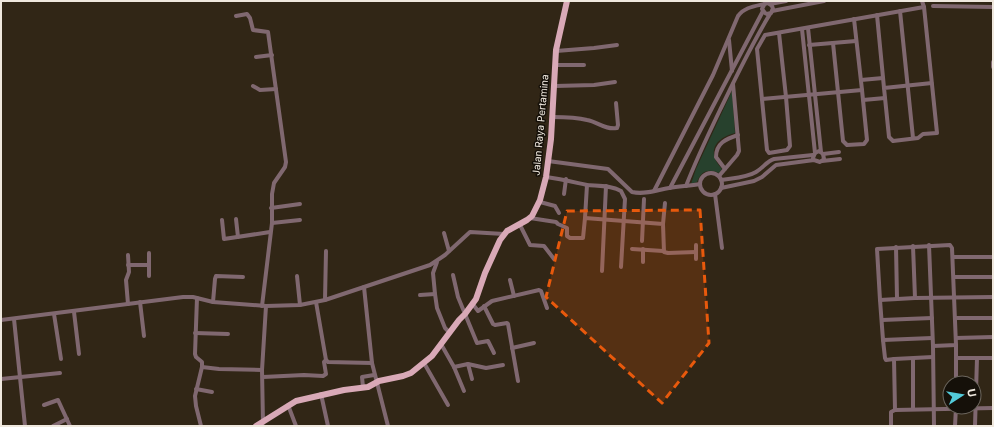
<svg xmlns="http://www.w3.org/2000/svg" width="994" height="427" font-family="Inter,sans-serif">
<rect width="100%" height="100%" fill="#312616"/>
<path fill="#27412d" d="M732 91 735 133C715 138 706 152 722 169L719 173C708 168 701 171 697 182L691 184 696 169Z"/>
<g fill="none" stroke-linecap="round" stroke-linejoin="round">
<g stroke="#806870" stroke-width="4">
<path d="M922 1 924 7 937 133 923 134 918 138 893 141 889 137 884 88 932 83"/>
<path d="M770 4 786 1"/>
<path d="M933 6 993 7"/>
<path d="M772 11 824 1"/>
<path d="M900 11 913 138"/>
<path d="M877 15 884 88"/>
<path d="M236 16 247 14 250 18 253 30 268 32 286 162 285 167 274 183 272 194V223L262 306"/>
<path d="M808 28 821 152"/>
<path d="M802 29 815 153"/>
<path d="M779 33 786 97 790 146 787 150 769 153 767 150 757 49 765 35 924 7"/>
<path d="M729 40 732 71"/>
<path d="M833 43 843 141 847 145 864 144 867 140 862 90"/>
<path d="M809 45 856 41"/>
<path d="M556 51 594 48 617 45"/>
<path d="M256 57 272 55"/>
<path d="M993 62V67"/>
<path d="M556 65H584"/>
<path d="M861 80 883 78"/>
<path d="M253 86 260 90 276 89"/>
<path d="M555 86 594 85 615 82"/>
<path d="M762 99 862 90 854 19"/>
<path d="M863 100 885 98"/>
<path d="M552 117C564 117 576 117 587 120 598 122 605 130 617 128L618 125 616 103"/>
<path d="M823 154 839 152"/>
<path d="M548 161 608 169 632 192C645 195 657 190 669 188 680 186 690 186 700 184"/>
<path d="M822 161 840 159"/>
<path d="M725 169 716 157C716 143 726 139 738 135"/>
<circle cx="711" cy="184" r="11"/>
<path d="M719 176 737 155 739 151 733 84"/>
<path d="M546 177C561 179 573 182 587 185 598 186 611 185 621 191L625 199 621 267"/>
<path d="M721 180C733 178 746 178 756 172 763 168 767 161 774 159L813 155"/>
<path d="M686 186C696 160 708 135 720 110 736 77 751 45 770 14"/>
<path d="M670 188 763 11"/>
<path d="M721 188 754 181 762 177 776 165 814 160 820 162 824 159 823 154 819 151 815 153 813 158 814 160"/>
<path d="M654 191 713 75 738 16C745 6 758 6 768 3L772 6 773 9 771 13 767 14 765 13 762 9 764 5"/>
<path d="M564 194 566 179"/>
<path d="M715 194 722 248"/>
<path d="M540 202 555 206 559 213"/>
<path d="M271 208 300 204"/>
<path d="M530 218 556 222 558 224 567 228V236L570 238H583L585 218 663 224 664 252 668 253 696 252"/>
<path d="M585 218 587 185"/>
<path d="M236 219 238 237"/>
<path d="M222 220 224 239 270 232"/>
<path d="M272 223 300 220"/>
<path d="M663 224 665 203"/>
<path d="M520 225 530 245 544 246 554 259"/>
<path d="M444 233 449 251"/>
<path d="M642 241 644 199"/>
<path d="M696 245V259"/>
<path d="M929 245 933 346 934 426"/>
<path d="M913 246 915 298"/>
<path d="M896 247 897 298"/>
<path d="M632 249 663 251"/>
<path d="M149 253V276"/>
<path d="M953 257H993"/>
<path d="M437 262 433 273 435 294 437 308 445 328 449 332"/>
<path d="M643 262V249"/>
<path d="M128 265H149"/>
<path d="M602 271 606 186"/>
<path d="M453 275 458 297 477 343 488 341 494 353"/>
<path d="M297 276 300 305"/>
<path d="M954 277H993"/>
<path d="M510 280 514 296"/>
<path d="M364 287 372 363 388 426"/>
<path d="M420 295 435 294"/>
<path d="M197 298 195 354 196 357 202 362V367L195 396 196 406 201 426"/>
<path d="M325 300 326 251"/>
<path d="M880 300 915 298 993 297"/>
<path d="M140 302 144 336"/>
<path d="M213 302 215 279 216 276 243 277"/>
<path d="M316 302 326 360 328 362 372 363"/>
<path d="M472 303 478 311 492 301 539 290 541 291 547 308"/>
<path d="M128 304 126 280 129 272 128 255"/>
<path d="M484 306 493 324 495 325 507 323 508 324 518 381"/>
<path d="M74 312 79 354"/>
<path d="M54 314 61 359"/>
<path d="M955 318H993"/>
<path d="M14 319 25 426"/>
<path d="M1 320 183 297H193L213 302 266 306 300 305 325 300 430 265 445 255 470 232 504 234"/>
<path d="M882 320 932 318"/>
<path d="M195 333 228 334"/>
<path d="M932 338 883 340 880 300 877 249 950 245 952 248 956 345 933 346"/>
<path d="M956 338 993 337"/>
<path d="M883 340 885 358 886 360 894 359"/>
<path d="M441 344 454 367 464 391"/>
<path d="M512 348 534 343"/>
<path d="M956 358H993"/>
<path d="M913 359V409"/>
<path d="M424 363 448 405"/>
<path d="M468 364 472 379"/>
<path d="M202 367 219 369 262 370"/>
<path d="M454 367 468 364 486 368 503 365"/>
<path d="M263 377 304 375 323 376 326 374 324 362 326 360"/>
<path d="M1 379 60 373"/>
<path d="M956 383V345"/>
<path d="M363 387 362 377 374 375"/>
<path d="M196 389 212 392"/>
<path d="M321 394 328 426"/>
<path d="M44 405 58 400 70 426"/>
<path d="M288 405 296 426"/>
<path d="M895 410 894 359 933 357"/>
<path d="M263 423 262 370 266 306"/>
<path d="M53 426 67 419"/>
<path d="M891 426V412L895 410 993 408"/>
<path d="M955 426 956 407"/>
<path d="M975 426 977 358"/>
</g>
<path stroke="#d9a9b7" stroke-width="6" d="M256 426 296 401 344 390 368 387 379 381 403 376 411 373 432 356 459 320 465 314 476 299 485 273 500 240 507 231 527 220 532 216 540 200 546 177 551 139 556 50 567 1"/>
</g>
<path fill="#e8590c" fill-opacity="0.2" stroke="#e8590c" stroke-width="3" stroke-dasharray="8 5" stroke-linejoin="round" d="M700 210 709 343 662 403 546 297 567 211Z"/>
<g text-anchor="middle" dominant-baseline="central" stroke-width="3" stroke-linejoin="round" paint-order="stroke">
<g font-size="10" fill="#efe8de" stroke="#151009">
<text transform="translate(540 125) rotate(-85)">Jalan Raya Pertamina</text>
</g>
</g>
<rect width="994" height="427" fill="none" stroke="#efe8de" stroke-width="4"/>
<g transform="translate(962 395) rotate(78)"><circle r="19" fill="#151009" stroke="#6c665e"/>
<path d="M0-3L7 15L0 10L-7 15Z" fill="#53cbda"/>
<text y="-6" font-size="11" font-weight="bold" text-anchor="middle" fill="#efe8de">U</text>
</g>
</svg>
